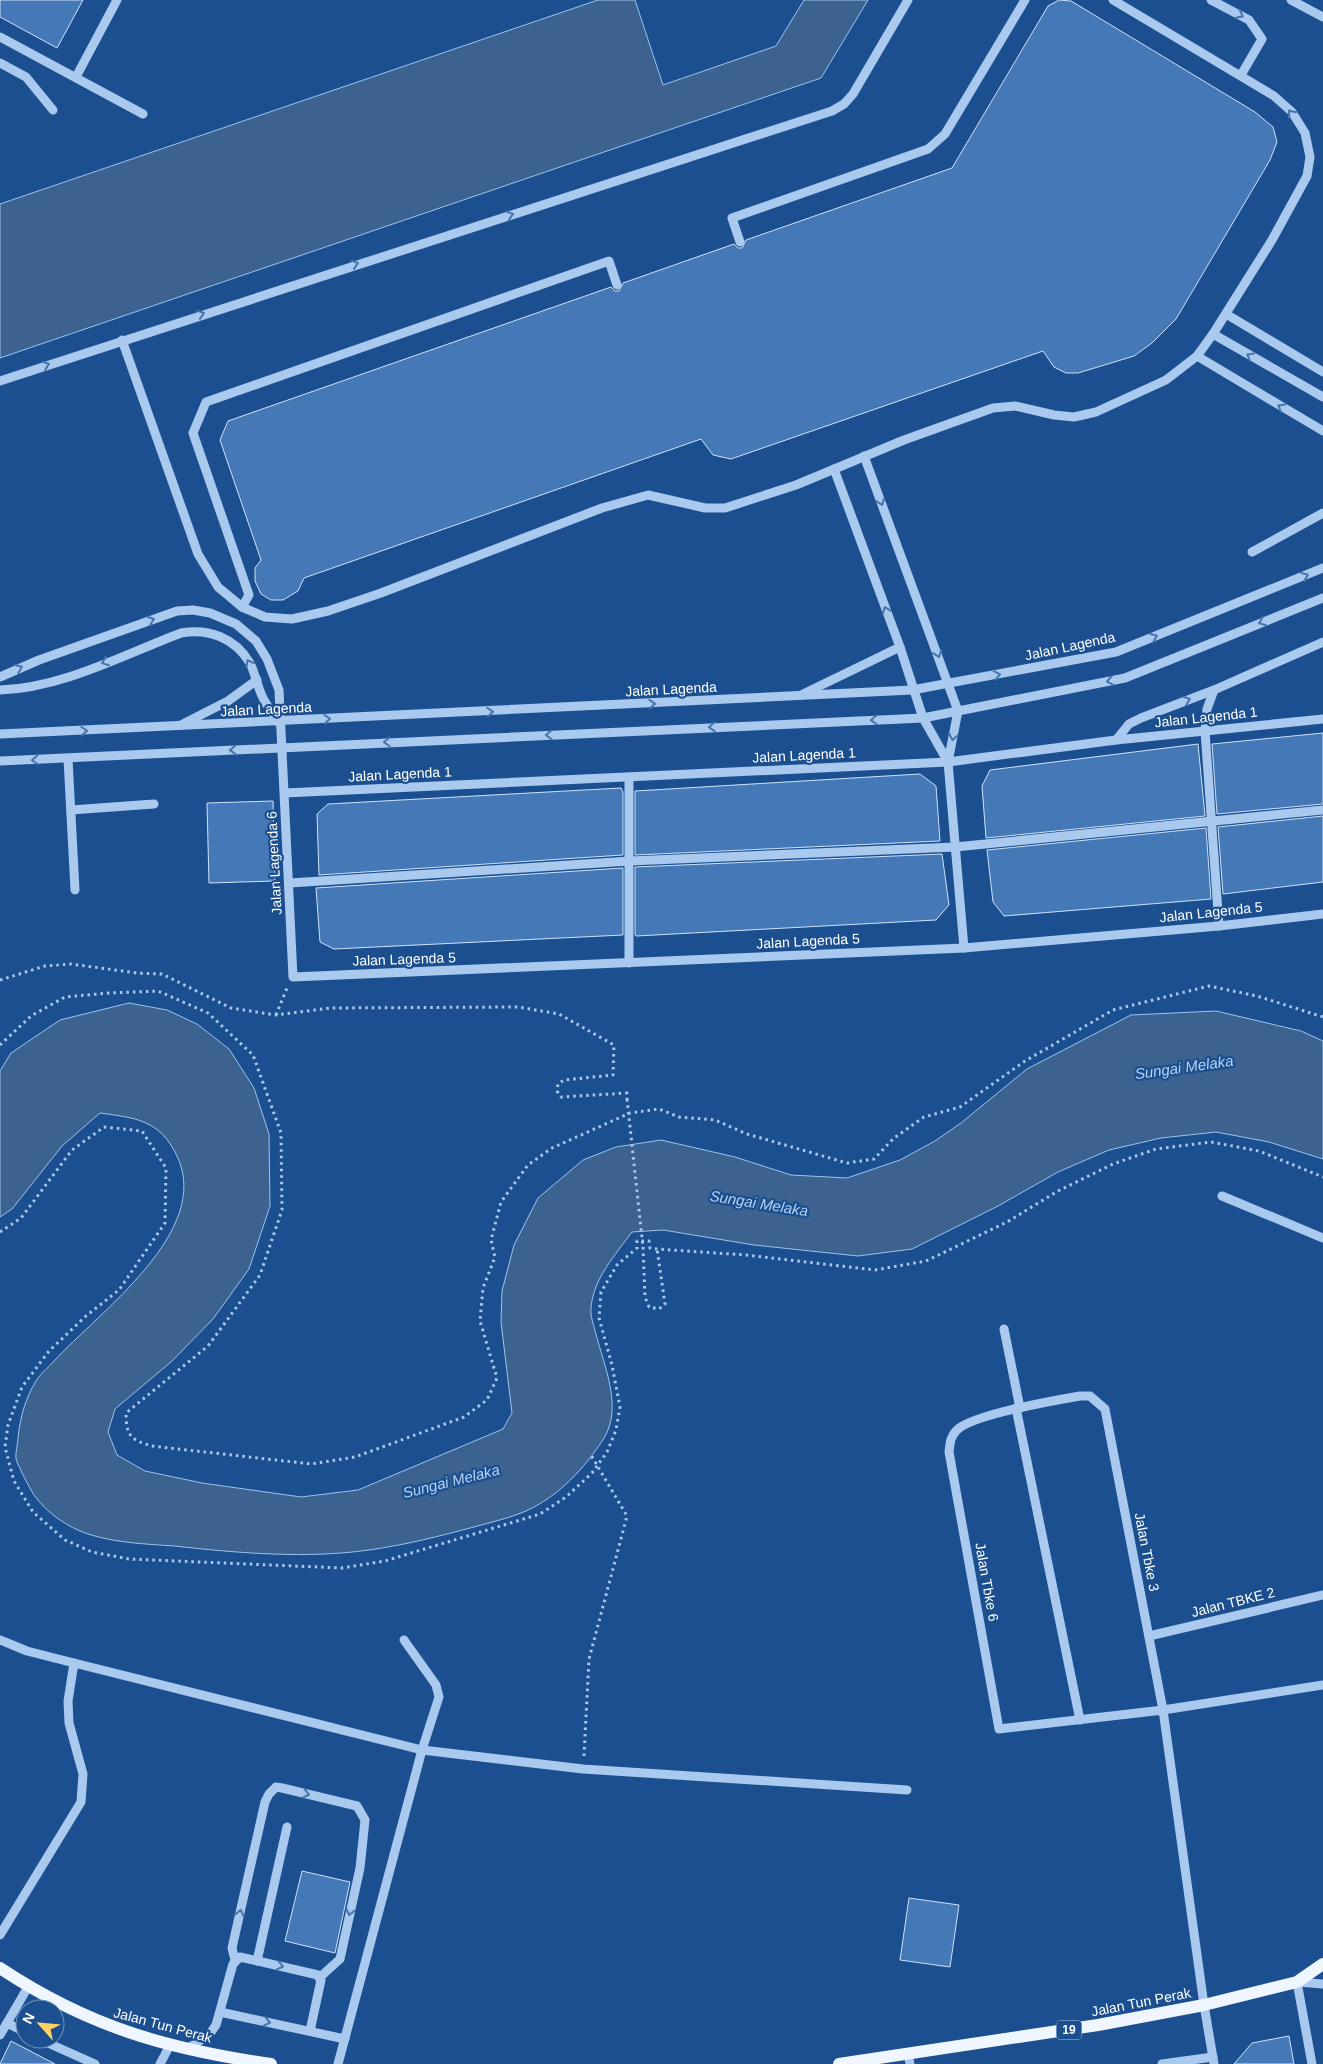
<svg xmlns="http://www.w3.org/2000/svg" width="1323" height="2064" font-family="Arial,sans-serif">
<rect width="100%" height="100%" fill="#1b4f8f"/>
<g fill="#3c6290" stroke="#9cc4f0">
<path d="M598 0H635L663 85 776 46 804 0H868L821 78 0 358V204Z"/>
<path d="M129 1003 167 1010 197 1024 229 1049 254 1088 269 1134 270 1206 249 1269 213 1319 172 1361 115 1409 108 1432 117 1455 145 1471 202 1483 301 1497 358 1490 503 1429 512 1413 501 1322 502 1291 514 1245 538 1198 583 1160 616 1147 661 1140 735 1157 791 1175 847 1178 900 1160 935 1141 961 1123 1027 1069 1131 1015 1216 1011 1301 1031 1323 1041V1159L1269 1142 1216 1132 1161 1138 1109 1150 1058 1172 998 1206 912 1249 858 1256 754 1245 663 1230 632 1232C616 1254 593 1279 591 1308 590 1316 594 1326 596 1334 604 1366 623 1407 604 1438 585 1468 559 1496 526 1511 510 1518 492 1522 474 1527 440 1536 405 1545 369 1550 306 1559 238 1553 174 1546 146 1544 116 1543 88 1534 67 1527 47 1513 34 1495 30 1489 18 1466 16 1459 15 1453 18 1444 18 1438 20 1418 25 1399 36 1381 40 1374 48 1368 54 1361 99 1312 213 1231 177 1156 160 1120 136 1118 100 1113L62 1146 12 1209 0 1217V1071L11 1053 60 1020Z"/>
</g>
<g fill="#4478b7" stroke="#cfe3fa">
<path d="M0 0H83L57 48 0 17Z"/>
<path d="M1059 0 1071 1 1255 112 1273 127 1277 142 1270 160 1176 319 1152 343 1134 356 1078 373H1066L1054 367 1043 351 731 459 713 455 701 439 304 578 298 591 283 600H271L261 594 255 581V568L261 560 220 440 228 421 611 287 615 291H619L623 283 734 244 738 248H742L746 240 952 168 1048 6Z"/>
<path d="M1323 733V804L1217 814 1212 744Z"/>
<path d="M1198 744 1205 816 986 838 982 786 990 770Z"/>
<path d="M920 774 936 786 940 841 635 855V791Z"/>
<path d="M621 788 623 792V855L319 875 317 814 328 804Z"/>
<path d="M273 801 275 881 209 883 207 803Z"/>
<path d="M1323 816V882L1223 894 1218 827Z"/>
<path d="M1206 828 1211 899 1004 916 993 902 987 850Z"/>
<path d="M942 854 949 905 936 920 636 936 635 934V867Z"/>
<path d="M623 868V935L334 949 320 942 316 888Z"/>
<path d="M302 1871 350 1882 335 1953 285 1941Z"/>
<path d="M909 1898 959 1905 950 1967 900 1960Z"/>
<path d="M1289 2036 1294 2064H1234L1252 2043Z"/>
<path d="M11 2041 55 2064H0Z"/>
</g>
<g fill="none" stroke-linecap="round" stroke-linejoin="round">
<g stroke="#a9c9ee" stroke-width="3" stroke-dasharray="2.5 4" stroke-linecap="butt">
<path d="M0 980 45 966 71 964 137 973 162 974 231 1008 276 1015 330 1008 518 1007 559 1014 614 1045 613 1075 564 1080 558 1084 557 1091 561 1097 627 1093V1099"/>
<path d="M276 1015 287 988"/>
<path d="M0 1045 31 1016 65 997 109 993 158 991 208 1013 253 1055 281 1133 282 1210 260 1275 208 1346 126 1413C126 1436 131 1440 152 1446L311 1464 355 1457 464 1417 487 1400 497 1378 480 1321 483 1288 495 1257 491 1240 501 1202 528 1165 552 1148 630 1113 659 1109 679 1117 715 1120 747 1134 847 1163 874 1159 894 1138 924 1117 960 1107 1025 1061 1113 1010 1209 986 1257 996 1323 1017"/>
<path d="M0 1232 21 1218 72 1150 104 1127 142 1131 166 1168 165 1223 119 1290 86 1316 49 1351 22 1387 8 1425 5 1447 14 1481 33 1512 65 1540 92 1552 129 1559 342 1568 385 1561 540 1514 566 1497 592 1473 607 1452 616 1430 620 1407 612 1365 599 1318 601 1292 617 1265 637 1248V1241H649L650 1248 657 1249 746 1255 875 1270 926 1261 1007 1222 1058 1191 1113 1164 1156 1149 1211 1142 1259 1151 1323 1177"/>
<path d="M643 1247 645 1297 649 1307 659 1309 665 1304 657 1249"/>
<path d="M584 1756 589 1659 627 1516 591 1455"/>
</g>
<g stroke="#a9c9ee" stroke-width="9">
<path d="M1211 0 1249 20 1262 39 1241 75"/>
<path d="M1291 0 1323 17"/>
<path d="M0 37 143 114"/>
<path d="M0 63 26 77 53 110"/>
<path d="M76 77 117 0"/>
<path d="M740 242 732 218 928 149 945 134 1025 0"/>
<path d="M1226 314 1323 372"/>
<path d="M1213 334 1323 397"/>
<path d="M122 340 198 554 218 587 242 607 265 617 292 619 328 611 381 593 602 508 648 495 705 508H725L796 485 904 440 993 408 1015 406 1054 415 1074 417 1096 412 1166 380 1197 356 1213 334 1272 240 1307 176 1310 157 1305 133 1292 112 1274 96 1113 0"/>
<path d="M1197 356 1323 431"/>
<path d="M0 381 832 111 844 104 853 94 908 0"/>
<path d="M864 456 958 711 948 762 964 948"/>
<path d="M834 469 900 647 923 718 948 762"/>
<path d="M1252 552 1323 513"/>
<path d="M242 607 249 595 193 433 206 402 609 261 617 285"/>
<path d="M0 677 39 660 177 611 193 610 210 613 236 624 256 641 267 659 279 690 293 977 964 948 1219 926 1323 914"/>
<path d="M0 690C62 688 123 655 181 633 209 628 235 638 250 663 255 673 257 685 262 696 266 705 273 713 278 722"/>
<path d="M1214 690 1207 709 1205 731 1219 926"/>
<path d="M801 695 900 647"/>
<path d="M181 725 228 701 257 680"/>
<path d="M0 734 912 690 1116 652 1323 568"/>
<path d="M1116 740 1129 724 1141 718 1214 690 1323 642"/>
<path d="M68 759 75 890"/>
<path d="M0 761 923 718 1125 678 1323 598"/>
<path d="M629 777V963"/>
<path d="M285 793 948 762 1116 740 1323 719"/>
<path d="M71 810 154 804"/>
<path d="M290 883 630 861 955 847 1323 810"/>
<path d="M1222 1196 1323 1238"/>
<path d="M1004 1329 1020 1408"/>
<path d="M1016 1408 1080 1720"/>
<path d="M1149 1636 1323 1595"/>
<path d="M0 1640 27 1651 74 1663 422 1750 583 1769 907 1790"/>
<path d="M0 1935 81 1802 83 1774 69 1723 68 1701 74 1663"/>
<path d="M235 1960 232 1948 265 1802 269 1794 276 1787 282 1788 357 1806 365 1820 360 1868 340 1959 319 1978"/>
<path d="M257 1961 287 1827"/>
<path d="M220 2012 345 2039"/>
<path d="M7 2023 25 2032"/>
<path d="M0 2035 28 1987"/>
<path d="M39 2039 95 2064"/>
<path d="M187 2049 209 2035 216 2025 233 1964 240 1957 318 1975 321 1980 310 2031"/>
<path d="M908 2053 910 2064"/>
<path d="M160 2064 170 2045"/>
<path d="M338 2064 422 1750 439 1697 436 1685 404 1640"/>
<path d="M1162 2064 1213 2057"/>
<path d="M1214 2064 1204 2005 1163 1710 1105 1409 1090 1396H1080C1057 1400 969 1415 956 1431 950 1437 950 1444 949 1452L999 1729 1163 1710 1323 1685"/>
<path d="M1312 2064 1297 1982 1323 1984"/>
</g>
<g stroke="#f0f6ff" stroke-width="12">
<path d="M0 1968C89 2027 167 2049 271 2064"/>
<path d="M839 2064 1098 2025 1204 2005 1297 1982 1323 1964"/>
</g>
<path stroke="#a9c9ee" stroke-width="3" stroke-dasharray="2.5 4" stroke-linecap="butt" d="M627 1099 643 1247"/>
</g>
<defs><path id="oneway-chevron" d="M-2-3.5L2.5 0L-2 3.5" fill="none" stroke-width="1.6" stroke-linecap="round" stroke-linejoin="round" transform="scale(1.25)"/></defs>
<g stroke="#4674ac">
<use href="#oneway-chevron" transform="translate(1240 15) rotate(28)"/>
<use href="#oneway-chevron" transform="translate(1291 113) rotate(-129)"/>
<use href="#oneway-chevron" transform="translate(510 215) rotate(-18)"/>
<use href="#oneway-chevron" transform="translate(355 264) rotate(-18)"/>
<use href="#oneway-chevron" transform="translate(201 314) rotate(-18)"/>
<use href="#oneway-chevron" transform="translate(1250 356) rotate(-150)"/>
<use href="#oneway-chevron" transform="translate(46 365) rotate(-19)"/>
<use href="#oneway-chevron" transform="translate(1281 407) rotate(-149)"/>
<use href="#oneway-chevron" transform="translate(881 502) rotate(70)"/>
<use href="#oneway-chevron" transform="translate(1305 576) rotate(-22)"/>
<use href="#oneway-chevron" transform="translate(886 610) rotate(-110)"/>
<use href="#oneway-chevron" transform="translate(151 620) rotate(-20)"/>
<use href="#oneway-chevron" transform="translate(1262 622) rotate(158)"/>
<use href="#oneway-chevron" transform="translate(1154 637) rotate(-22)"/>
<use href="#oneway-chevron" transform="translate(938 654) rotate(70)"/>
<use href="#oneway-chevron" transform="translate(105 662) rotate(159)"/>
<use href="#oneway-chevron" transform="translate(249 663) rotate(-120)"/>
<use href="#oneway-chevron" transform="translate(19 668) rotate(-23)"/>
<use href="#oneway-chevron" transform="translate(997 675) rotate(-11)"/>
<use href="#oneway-chevron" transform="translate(1110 681) rotate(169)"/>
<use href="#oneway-chevron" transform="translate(1187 700) rotate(-21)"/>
<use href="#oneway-chevron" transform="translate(652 704) rotate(-3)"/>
<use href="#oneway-chevron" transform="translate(490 712) rotate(-3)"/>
<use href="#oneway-chevron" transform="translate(327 719) rotate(-3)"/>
<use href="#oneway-chevron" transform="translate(874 720) rotate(177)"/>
<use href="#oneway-chevron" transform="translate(712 727) rotate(177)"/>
<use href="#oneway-chevron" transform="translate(84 731) rotate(-3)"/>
<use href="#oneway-chevron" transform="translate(549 735) rotate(177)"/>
<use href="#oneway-chevron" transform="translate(953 737) rotate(101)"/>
<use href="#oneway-chevron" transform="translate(387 742) rotate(177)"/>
<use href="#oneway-chevron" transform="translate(233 750) rotate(177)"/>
<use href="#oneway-chevron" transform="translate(35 760) rotate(177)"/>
<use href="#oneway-chevron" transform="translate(306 1794) rotate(14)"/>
<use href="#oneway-chevron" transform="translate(350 1912) rotate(103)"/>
<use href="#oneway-chevron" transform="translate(240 1913) rotate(-77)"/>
<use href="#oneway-chevron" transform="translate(280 1966) rotate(13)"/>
<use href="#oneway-chevron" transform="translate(267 2022) rotate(12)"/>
</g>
<g text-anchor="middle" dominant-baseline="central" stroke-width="4.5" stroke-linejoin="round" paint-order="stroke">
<rect fill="#1b4f8f" stroke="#bbcadd" stroke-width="1" x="1056.5" y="2020.5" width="25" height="19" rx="4"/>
<g font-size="12" font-weight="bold" fill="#fff">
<text x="1069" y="2030">19</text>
</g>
<g font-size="14" fill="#fff" stroke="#1b4f8f">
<text transform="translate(1070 646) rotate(-12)">Jalan Lagenda</text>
<text transform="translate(671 689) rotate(-3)">Jalan Lagenda</text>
<text transform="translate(266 709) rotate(-3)">Jalan Lagenda</text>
<text transform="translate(1206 717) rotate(-6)">Jalan Lagenda 1</text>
<text transform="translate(804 755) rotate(-3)">Jalan Lagenda 1</text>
<text transform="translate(400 774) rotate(-3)">Jalan Lagenda 1</text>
<text transform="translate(274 863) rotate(-93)">Jalan Lagenda 6</text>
<text transform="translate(1211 912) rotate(-6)">Jalan Lagenda 5</text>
<text transform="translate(808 941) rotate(-3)">Jalan Lagenda 5</text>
<text transform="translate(404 959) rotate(-2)">Jalan Lagenda 5</text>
<text transform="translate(1147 1552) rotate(79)">Jalan Tbke 3</text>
<text transform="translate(987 1582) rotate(80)">Jalan Tbke 6</text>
<text transform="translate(1233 1602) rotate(-14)">Jalan TBKE 2</text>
<text transform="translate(1141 2002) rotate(-11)">Jalan Tun Perak</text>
<text transform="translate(163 2025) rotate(15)">Jalan Tun Perak</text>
</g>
<g font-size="15" font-style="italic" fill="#b5d3f5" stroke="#1b4f8f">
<text transform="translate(1184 1067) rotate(-8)">Sungai Melaka</text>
<text transform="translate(759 1203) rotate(9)">Sungai Melaka</text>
<text transform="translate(451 1481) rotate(-14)">Sungai Melaka</text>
</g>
</g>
<g transform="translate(40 2024) rotate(297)"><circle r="24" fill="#1b4f8f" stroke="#7695bc"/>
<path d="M0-4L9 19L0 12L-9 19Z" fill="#ffd166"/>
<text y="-8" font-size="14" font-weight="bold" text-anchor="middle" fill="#ffffff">N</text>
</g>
</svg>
